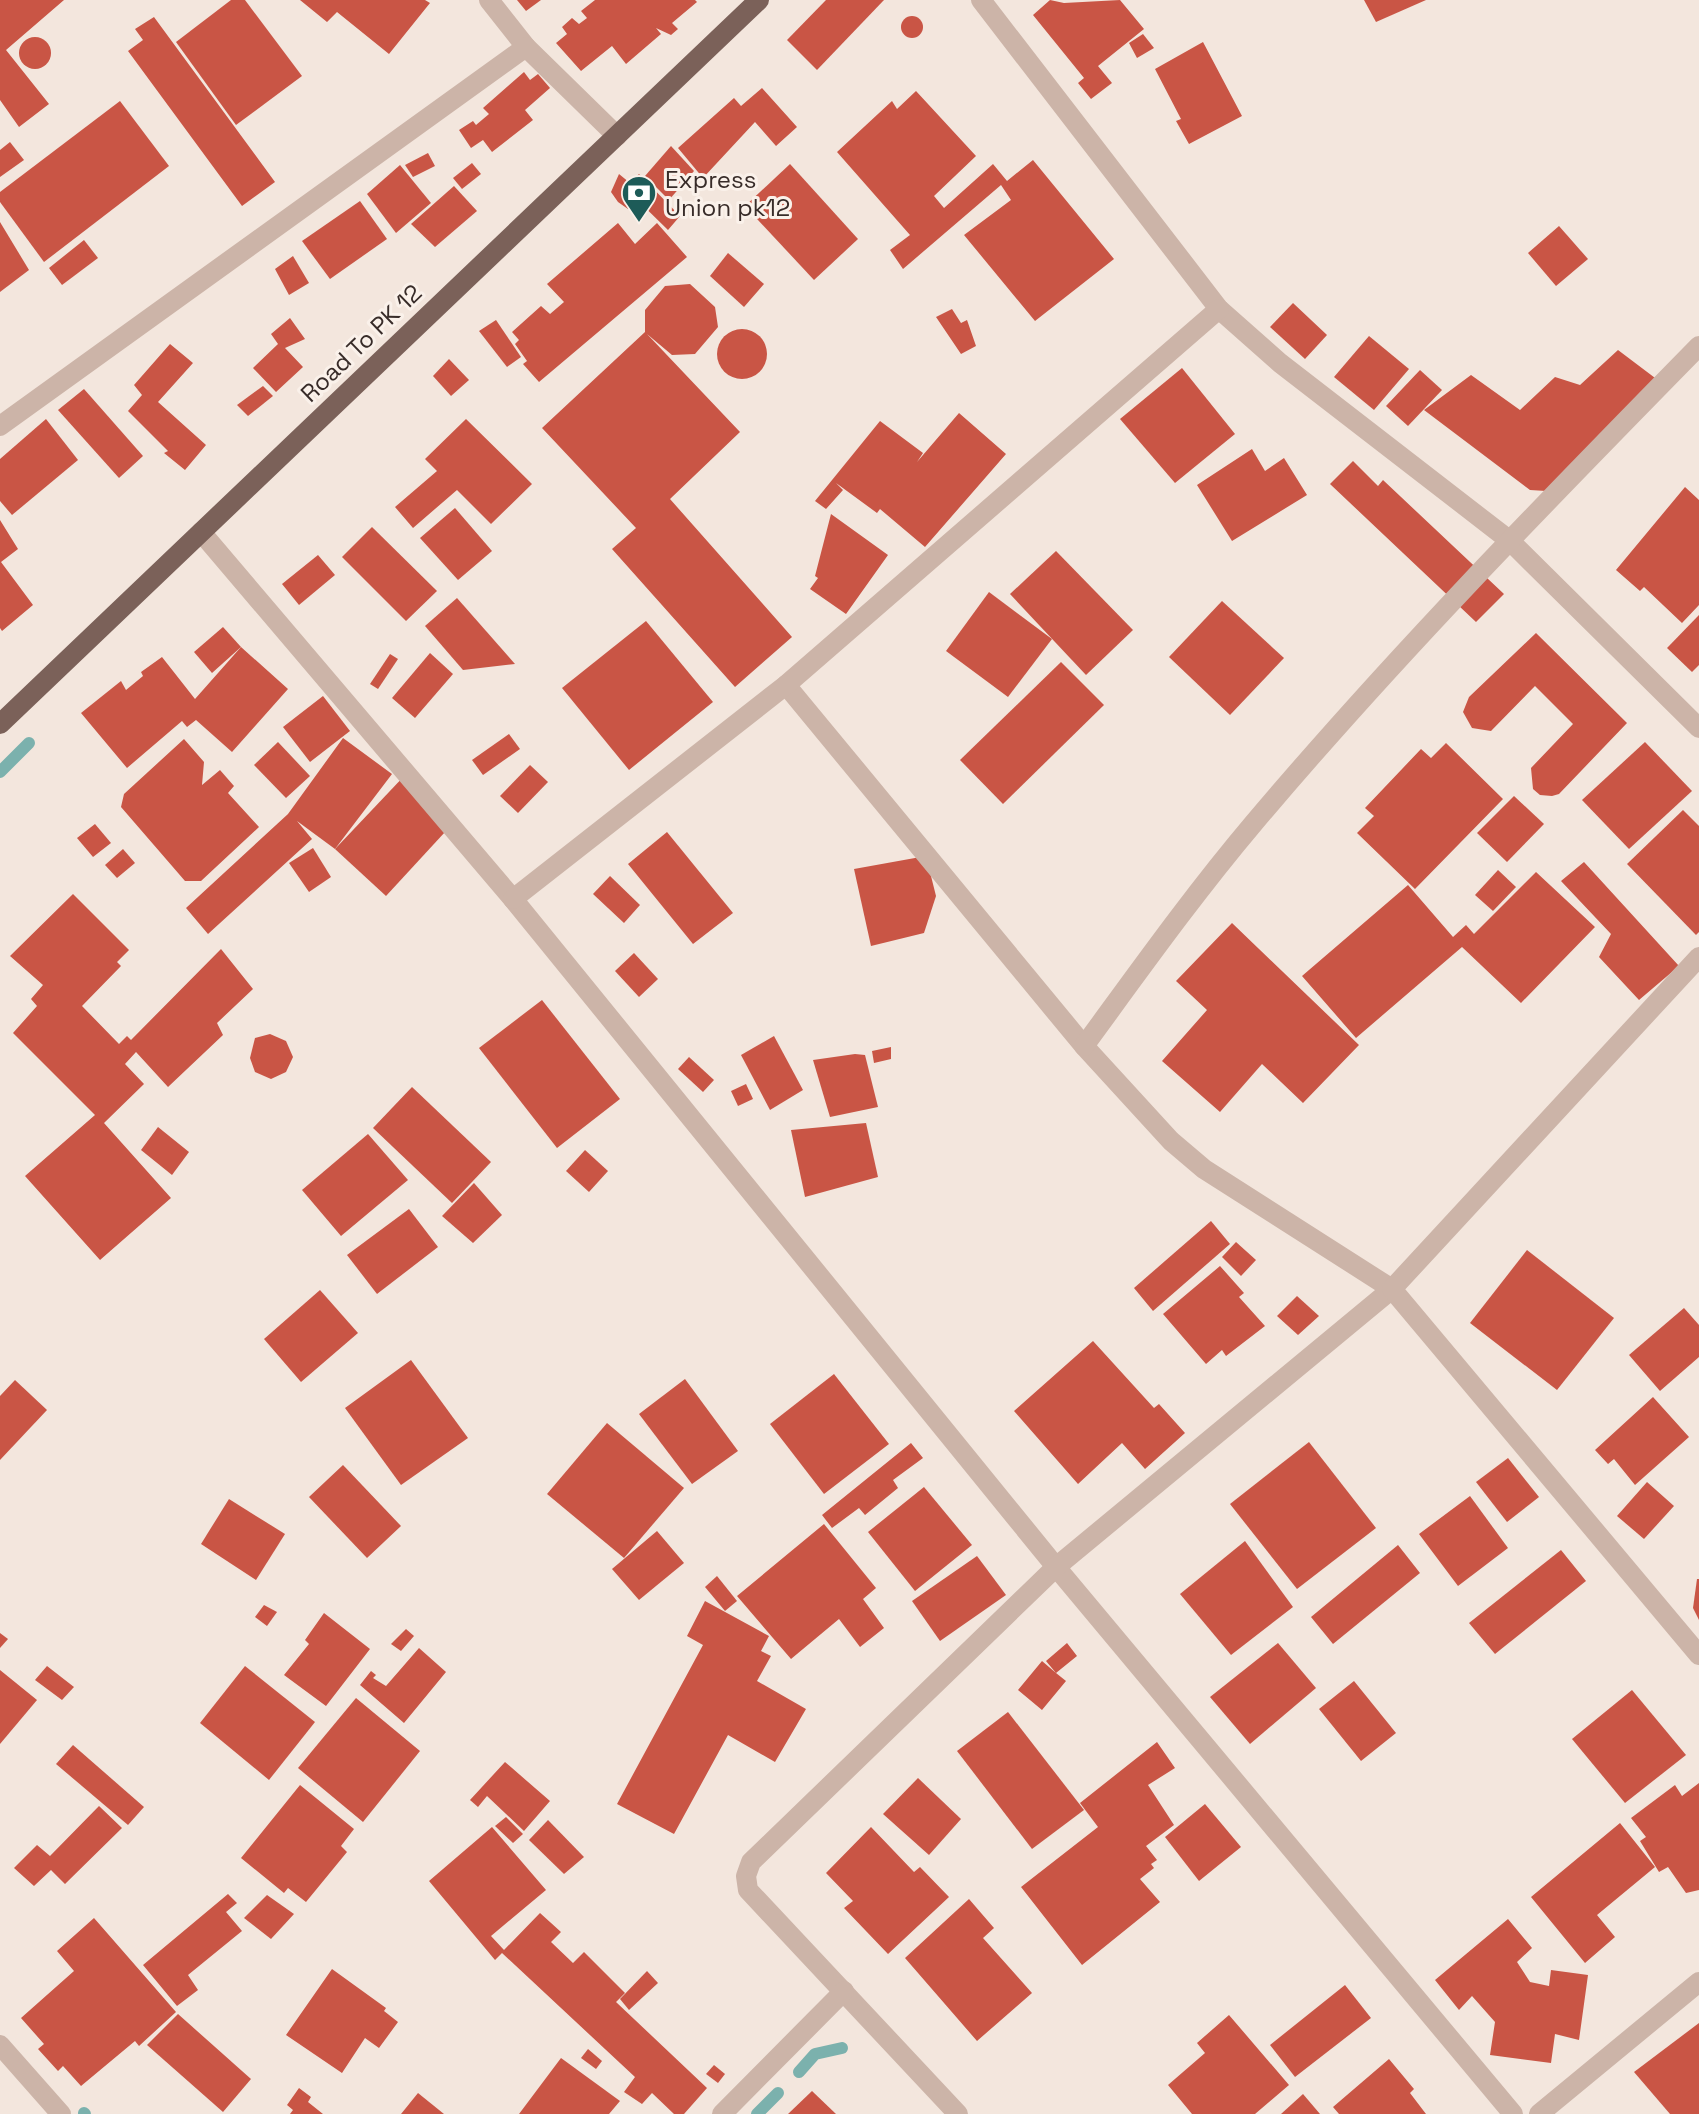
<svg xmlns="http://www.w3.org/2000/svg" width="1699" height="2114" font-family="'Space Grotesk',sans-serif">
<rect width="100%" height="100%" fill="#f3e6dd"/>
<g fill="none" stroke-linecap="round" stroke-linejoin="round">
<g stroke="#7bb1ad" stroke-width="12">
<path d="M0 772 29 743"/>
<path d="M799 2072 815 2054 842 2048"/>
<path d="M84 2113 85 2114"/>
<path d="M757 2114 778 2093"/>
</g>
</g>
<g fill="#c95545">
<path d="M0 0H64L6 50 49 104 19 127 0 100Z"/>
<path d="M231 0H245L302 76 236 125 176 42Z"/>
<path d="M300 0H425L430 3 389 54 337 12 327 22Z"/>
<path d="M517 0H541L526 11Z"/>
<path d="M595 0H695L697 2 672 23 678 29 671 35 656 28 661 34 626 64 612 46 581 71 556 43 567 34 562 27 572 18 579 24 587 18 581 11Z"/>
<path d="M826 0H884L817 70 787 40Z"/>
<path d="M1050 0 1064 3 1120 0 1144 29 1098 66 1112 83 1091 99 1078 83 1084 78 1033 15Z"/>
<path d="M1364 0H1426L1376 22Z"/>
<circle cx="912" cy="27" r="11"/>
<path d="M154 17 275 182 242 206 128 51 143 40 135 29Z"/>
<path d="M1143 34 1154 48 1137 58 1129 43Z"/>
<circle cx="35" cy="53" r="16"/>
<path d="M1203 42 1242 116 1189 144 1176 121 1181 119 1155 69Z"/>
<path d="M524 72 530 80 538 74 550 88 525 110 533 120 492 152 483 140 471 148 459 130 473 121 476 125 489 114 483 108Z"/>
<path d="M762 88 797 127 776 146 755 122 703 178 678 148 734 98 741 106Z"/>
<path d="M916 91 976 156 934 196 944 208 993 164 1007 181 1033 160 1114 259 1035 321 964 235 1011 200 1001 185 903 269 890 250 910 235 837 152 892 101 897 109Z"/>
<path d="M120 101 169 166 44 262 0 202V192Z"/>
<path d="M10 142 24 160 0 177V150Z"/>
<path d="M671 146 694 171 669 200 645 176Z"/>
<path d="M428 153 435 166 413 177 405 165Z"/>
<path d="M472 163 481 174 462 189 453 178Z"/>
<path d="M790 164 858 239 814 280 745 206Z"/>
<path d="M400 165 431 203 396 233 367 194Z"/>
<path d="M619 174 630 183 639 174 680 216 668 230 623 186 622 189 636 200 628 209 618 202 611 192Z"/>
<path d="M454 186 477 211 435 247 411 224Z"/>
<path d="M360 201 387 239 330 279 302 241Z"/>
<path d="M0 222 29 270 0 292Z"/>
<path d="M618 223 635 244 657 223 687 257 539 382 523 364 527 361 515 344 519 340 512 332 541 306 550 314 564 302 547 284Z"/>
<path d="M1559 226 1588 259 1556 286 1528 253Z"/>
<path d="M84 240 98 258 62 285 49 268Z"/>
<path d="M728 253 764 284 744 307 710 276Z"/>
<path d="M293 256 309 283 289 295 275 269Z"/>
<path d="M690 284 715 307 718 327 695 354 672 355 647 334 740 432 670 499 792 637 735 687 612 549 636 528 542 428 645 332V310L665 286Z"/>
<path d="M1293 303 1327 335 1305 359 1270 327Z"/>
<path d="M952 309 961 323 967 320 976 346 961 354 936 317Z"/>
<path d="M290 318 305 339 285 348 303 367 276 392 253 368 278 344 271 334Z"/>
<path d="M496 320 521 357 507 367 479 331Z"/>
<circle cx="742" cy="354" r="25"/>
<path d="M1369 336 1409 369 1374 410 1334 377Z"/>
<path d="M170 344 193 363 158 402 206 445 185 470 164 453 168 451 128 411 142 395 134 385Z"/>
<path d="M1618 350 1667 387 1563 492 1530 490 1424 410 1471 375 1520 410 1555 377 1580 385Z"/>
<path d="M449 359 469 380 451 396 433 376Z"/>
<path d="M1182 368 1235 434 1175 483 1120 419Z"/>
<path d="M1420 370 1442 390 1408 426 1386 406Z"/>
<path d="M263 386 273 396 248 416 237 405Z"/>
<path d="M84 389 143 456 119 478 58 410Z"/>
<path d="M959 413 1006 454 925 547 880 509 877 513 836 483 843 490 826 509 815 501 880 421 923 453 917 462Z"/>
<path d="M46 419 78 460 12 515 0 501V459Z"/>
<path d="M466 419 532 484 491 524 457 490 413 528 395 507 437 471 425 459Z"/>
<path d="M1252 449 1265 471 1284 458 1307 495 1232 541 1197 485Z"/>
<path d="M1353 461 1378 486 1383 480 1504 594 1476 622 1330 484Z"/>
<path d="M1685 487 1699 500V605L1682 623 1644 587 1640 591 1616 570Z"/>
<path d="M455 508 492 551 458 580 420 538Z"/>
<path d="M831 514 888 555 846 614 810 589 818 578 815 576Z"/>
<path d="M0 520 18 549 1 562 33 605 2 631 0 628Z"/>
<path d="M372 527 437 591 406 621 342 557Z"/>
<path d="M1056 551 1133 630 1086 675 1010 594Z"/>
<path d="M318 555 335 575 299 605 282 584Z"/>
<path d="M989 592 1052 639 1008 697 946 651Z"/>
<path d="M457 598 515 664 463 670 425 626Z"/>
<path d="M1222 601 1284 658 1230 715 1169 657Z"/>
<path d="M1699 615V665L1692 672 1667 648Z"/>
<path d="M646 621 713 702 629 770 562 688Z"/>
<path d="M223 627 241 647 212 673 194 652Z"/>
<path d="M1536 633 1627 723 1559 794 1552 796 1540 795 1533 789 1531 768 1573 724 1535 686 1491 731 1472 728 1463 712 1469 697Z"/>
<path d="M241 647 288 689 232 752 196 720 187 727 182 721 127 768 81 713 121 681 126 690 143 676 141 672 162 657 195 699Z"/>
<path d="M430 653 453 674 415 718 392 698Z"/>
<path d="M390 654 398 659 378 689 370 684Z"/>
<path d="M1061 662 1104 705 1003 804 960 760Z"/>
<path d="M323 696 350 731 310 762 283 727Z"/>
<path d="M509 734 520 749 483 775 472 760Z"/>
<path d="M343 738 392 774 335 849 297 821 312 839 208 934 186 908 288 814Z"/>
<path d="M184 739 204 762 202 785 220 770 234 786 228 793 259 827 201 881H185L121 807 124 794Z"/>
<path d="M278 742 310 776 286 798 254 765Z"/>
<path d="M1645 742 1692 791 1629 849 1582 800Z"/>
<path d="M1446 743 1503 799 1415 889 1357 833 1374 816 1365 808 1421 749 1431 758Z"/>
<path d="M530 765 548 782 518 813 500 796Z"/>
<path d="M407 773 457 819 386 896 335 849Z"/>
<path d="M1514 796 1544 824 1507 862 1477 833Z"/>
<path d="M1683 810 1699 826V932L1696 935 1627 864Z"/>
<path d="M95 824 111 843 93 857 77 838Z"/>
<path d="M667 832 733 913 693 944 628 864Z"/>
<path d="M313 848 331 877 309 892 289 863Z"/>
<path d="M123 849 135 863 117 878 105 865Z"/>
<path d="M926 856 936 896 924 933 871 946 854 869Z"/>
<path d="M1584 862 1679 966 1639 1000 1599 957 1611 934 1561 881Z"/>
<path d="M1498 870 1516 887 1493 911 1475 895Z"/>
<path d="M1536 872 1595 927 1521 1003 1462 947 1356 1038 1302 976 1408 885 1453 937 1466 925 1474 934Z"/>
<path d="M610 876 640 905 624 923 593 894Z"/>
<path d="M73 894 129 950 117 962 121 966 82 1006 119 1044 127 1036 131 1040 221 949 253 989 217 1023 223 1035 168 1087 136 1052 125 1064 144 1084 104 1123 171 1198 100 1260 25 1176 95 1115 13 1033 37 1006 31 999 43 985 10 956Z"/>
<path d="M1232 923 1359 1045 1303 1103 1262 1064 1220 1112 1162 1061 1207 1010 1176 981Z"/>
<path d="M634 953 658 979 639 997 615 971Z"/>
<path d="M542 1000 620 1099 557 1148 479 1048Z"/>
<path d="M270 1034 286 1041 293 1057 286 1072 271 1079 255 1072 250 1058 255 1038Z"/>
<path d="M774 1036 803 1090 770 1110 741 1055Z"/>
<path d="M891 1047V1059L874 1063 872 1051Z"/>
<path d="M855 1054 865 1055 878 1107 830 1117 813 1060Z"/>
<path d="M689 1057 714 1080 703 1092 678 1069Z"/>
<path d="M746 1084 753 1099 738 1106 731 1091Z"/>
<path d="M412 1087 491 1162 452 1203 373 1128Z"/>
<path d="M866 1123 878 1177 805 1197 791 1130Z"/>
<path d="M158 1127 189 1152 172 1175 141 1150Z"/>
<path d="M368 1134 408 1180 341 1236 302 1190Z"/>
<path d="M585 1150 608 1171 589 1192 566 1171Z"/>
<path d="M474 1183 502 1215 473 1243 442 1216Z"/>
<path d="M409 1209 438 1247 377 1294 347 1255Z"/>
<path d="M1211 1221 1230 1244 1153 1311 1134 1288Z"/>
<path d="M1236 1242 1256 1260 1241 1276 1222 1257Z"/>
<path d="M1527 1250 1614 1318 1557 1390 1470 1323Z"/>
<path d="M1220 1266 1244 1293 1239 1297 1265 1326 1226 1356 1222 1350 1206 1364 1163 1314Z"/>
<path d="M320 1290 358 1333 301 1382 264 1339Z"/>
<path d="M1297 1296 1319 1316 1298 1335 1277 1316Z"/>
<path d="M1684 1308 1699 1325V1357L1660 1391 1629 1355Z"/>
<path d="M1093 1341 1154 1408 1159 1404 1185 1433 1145 1469 1122 1443 1078 1484 1014 1411Z"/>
<path d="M411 1360 468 1438 401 1485 345 1408Z"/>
<path d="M834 1374 889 1444 824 1494 770 1424Z"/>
<path d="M685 1379 738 1451 692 1484 639 1414Z"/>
<path d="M15 1380 47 1410 0 1460V1396Z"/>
<path d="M1653 1397 1689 1437 1635 1485 1614 1459 1608 1464 1595 1450Z"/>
<path d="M607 1423 684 1488 624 1558 547 1494Z"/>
<path d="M1309 1442 1376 1528 1297 1589 1230 1504Z"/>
<path d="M911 1443 923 1458 893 1480 898 1488 865 1515 859 1508 832 1528 822 1515Z"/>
<path d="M1508 1458 1539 1497 1507 1522 1476 1482Z"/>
<path d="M343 1465 401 1526 367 1558 309 1497Z"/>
<path d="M1647 1482 1674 1506 1644 1539 1617 1516Z"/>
<path d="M924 1487 972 1545 915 1591 868 1532Z"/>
<path d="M1470 1496 1508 1548 1458 1586 1419 1534Z"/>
<path d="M229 1499 285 1534 256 1580 201 1544Z"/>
<path d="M824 1524 876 1588 863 1599 884 1628 860 1647 839 1619 791 1659 737 1596Z"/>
<path d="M657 1531 684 1563 639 1600 612 1569Z"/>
<path d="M1245 1541 1293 1607 1231 1655 1180 1594Z"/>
<path d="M1398 1545 1420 1573 1333 1644 1311 1617Z"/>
<path d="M1561 1550 1586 1581 1495 1654 1469 1623Z"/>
<path d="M977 1556 1006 1595 940 1641 912 1601Z"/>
<path d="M717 1576 737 1601 725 1611 705 1587Z"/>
<path d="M1697 1579H1699V1620L1693 1608Z"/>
<path d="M705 1601 769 1636 761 1651 771 1656 757 1681 806 1709 775 1762 728 1735 674 1834 617 1804 703 1645 687 1636Z"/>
<path d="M264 1605 277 1612 267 1626 255 1617Z"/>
<path d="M324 1613 370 1649 326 1706 284 1675 309 1644 305 1640Z"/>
<path d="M406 1629 414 1636 401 1651 391 1644Z"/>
<path d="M0 1633 8 1639 0 1648Z"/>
<path d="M1067 1643 1077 1656 1056 1673 1066 1681 1042 1710 1018 1690 1042 1661 1056 1673 1046 1661Z"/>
<path d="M1278 1643 1316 1688 1250 1744 1210 1697Z"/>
<path d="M419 1648 446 1672 404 1723 360 1685 371 1671 376 1675 373 1678 386 1686Z"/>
<path d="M47 1666 74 1687 62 1700 35 1680Z"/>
<path d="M245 1666 315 1722 269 1780 200 1723Z"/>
<path d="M0 1670 37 1700 0 1744Z"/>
<path d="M1354 1681 1396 1733 1361 1761 1319 1709Z"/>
<path d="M1632 1690 1686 1755 1625 1803 1572 1739Z"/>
<path d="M356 1698 420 1751 363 1822 298 1768Z"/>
<path d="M1008 1712 1084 1810 1032 1849 957 1751Z"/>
<path d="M1157 1742 1175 1768 1148 1785 1174 1825 1146 1846 1157 1860 1151 1864 1154 1868 1140 1879 1160 1902 1082 1965 1021 1887 1098 1827 1080 1803Z"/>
<path d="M73 1745 144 1807 128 1825 56 1764Z"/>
<path d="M505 1762 550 1801 524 1831 487 1796 478 1807 470 1800Z"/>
<path d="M918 1778 961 1819 929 1855 883 1814Z"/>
<path d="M1699 1783V1890L1686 1893 1668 1867 1659 1872 1640 1841 1646 1837 1631 1818 1675 1785 1682 1796Z"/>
<path d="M300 1785 354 1829 341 1846 347 1852 306 1902 288 1888 284 1893 241 1858Z"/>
<path d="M1205 1804 1241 1847 1199 1881 1165 1837Z"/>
<path d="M99 1806 122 1828 65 1884 51 1870 34 1886 14 1868 37 1845 50 1856Z"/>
<path d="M506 1817 523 1834 513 1843 495 1826Z"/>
<path d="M548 1820 584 1857 564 1874 529 1840Z"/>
<path d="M1620 1823 1655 1867 1597 1915 1615 1937 1585 1963 1531 1897Z"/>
<path d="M492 1827 546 1890 491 1936 504 1950 540 1913 561 1932 551 1942 573 1963 584 1952 625 1993 616 2002 707 2088 684 2114H674L652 2093 642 2104 624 2092 635 2077 502 1953 495 1960 429 1881Z"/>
<path d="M871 1827 914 1872 920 1867 949 1897 888 1954 844 1908 853 1901 826 1873Z"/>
<path d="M228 1894 237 1903 226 1912 242 1931 188 1975 198 1990 177 2006 143 1965Z"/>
<path d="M267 1895 294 1914 271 1939 244 1918Z"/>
<path d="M969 1899 994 1928 983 1938 1032 1993 977 2041 905 1958Z"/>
<path d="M94 1918 176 2012 139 2046 135 2041 81 2086 63 2066 58 2071 38 2049 44 2044 21 2018 74 1971 57 1951Z"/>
<path d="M1508 1919 1532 1948 1517 1962 1530 1982 1549 1986 1551 1970 1588 1975 1579 2040 1555 2034 1551 2063 1490 2055 1495 2022 1472 1996 1459 2010 1435 1980Z"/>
<path d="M332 1969 386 2008 384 2011 398 2022 379 2048 365 2038 342 2073 286 2035Z"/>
<path d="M647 1971 658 1983 629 2010 620 1999Z"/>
<path d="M1345 1985 1371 2018 1295 2077 1270 2045Z"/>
<path d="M178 2014 251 2079 223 2112 147 2045Z"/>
<path d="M1229 2015 1289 2085 1255 2114H1192L1168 2085 1205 2053 1197 2043Z"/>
<path d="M1699 2023V2114H1670L1634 2072Z"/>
<path d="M588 2049 602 2061 596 2069 581 2058Z"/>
<path d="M561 2058 620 2101 609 2114H519Z"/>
<path d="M1389 2059 1414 2089 1410 2093 1426 2114H1339L1333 2107Z"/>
<path d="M714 2065 725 2074 718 2083 706 2074Z"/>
<path d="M299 2088 311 2097 308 2102 323 2114H290L293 2110 287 2105Z"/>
<path d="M812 2091 836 2114H788Z"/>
<path d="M418 2093 444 2114H401Z"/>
<path d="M1303 2094 1320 2114H1281Z"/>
</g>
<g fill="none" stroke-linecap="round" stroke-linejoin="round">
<g stroke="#ccb4a8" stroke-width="20">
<path d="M489 0 526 47"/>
<path d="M981 0 1219 309 1280 363 1509 540 1699 728"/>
<path d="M0 426 526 47 617 136"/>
<path d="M201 532 513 899 1056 1567 1513 2114"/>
<path d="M786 685 1084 1046 1171 1141 1204 1169 1392 1289 1056 1567 751 1862 746 1876 748 1890 958 2114"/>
<path d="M513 899 786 685 1219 309"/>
<path d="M1699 957 1392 1289 1699 1655"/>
<path d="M1084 1046C1139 971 1193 895 1253 824 1393 658 1547 501 1699 346"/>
<path d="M0 2045 61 2114"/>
<path d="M722 2114 844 1991"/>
<path d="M1539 2114 1699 1982"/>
</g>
<path stroke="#7b6159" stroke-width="20" d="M0 724 759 0"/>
</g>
<defs>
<symbol id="bank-pin" viewBox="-11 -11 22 30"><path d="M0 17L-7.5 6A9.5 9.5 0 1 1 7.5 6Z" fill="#1d5b58" stroke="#faf1ea"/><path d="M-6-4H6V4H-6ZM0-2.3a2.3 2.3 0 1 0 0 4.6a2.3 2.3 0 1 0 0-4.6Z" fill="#fff"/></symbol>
</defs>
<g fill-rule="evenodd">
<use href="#bank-pin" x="619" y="173" width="40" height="54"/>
</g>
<g text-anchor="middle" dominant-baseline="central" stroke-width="6" stroke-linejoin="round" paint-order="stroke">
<g font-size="24" fill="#382c29" stroke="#faf1ea" text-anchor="start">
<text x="665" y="179">Express<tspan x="665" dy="28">Union pk12</tspan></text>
</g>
<g font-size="24" fill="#382c29" stroke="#faf1ea">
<text transform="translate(361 343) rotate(-44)">Road To PK 12</text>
</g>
</g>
</svg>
